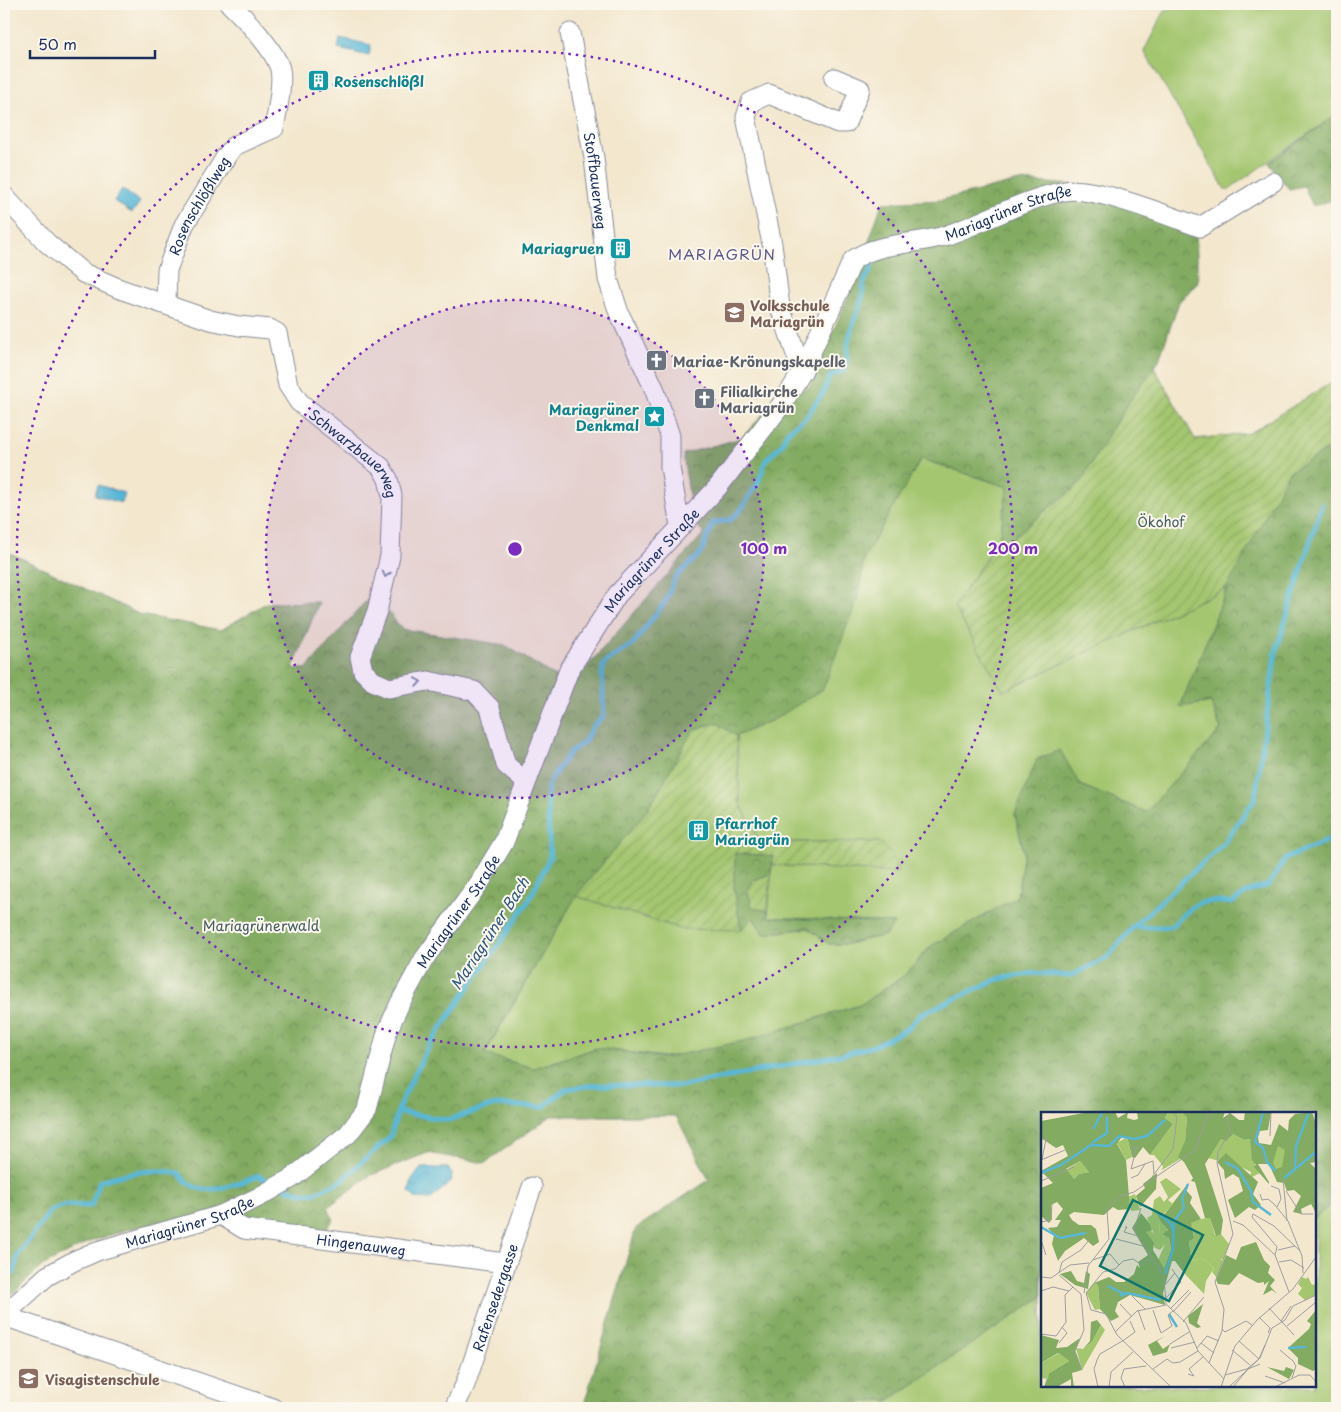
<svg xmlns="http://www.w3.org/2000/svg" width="1341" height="1412" font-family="'Playpen Sans',sans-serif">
<defs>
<pattern id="forest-crowns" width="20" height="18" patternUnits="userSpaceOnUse" patternTransform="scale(1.25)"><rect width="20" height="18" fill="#83ab62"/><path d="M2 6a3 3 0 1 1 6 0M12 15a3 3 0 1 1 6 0" fill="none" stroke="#6a8c54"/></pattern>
<pattern id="garden-furrows" width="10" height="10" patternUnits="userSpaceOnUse" patternTransform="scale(1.25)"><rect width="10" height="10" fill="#a4c66f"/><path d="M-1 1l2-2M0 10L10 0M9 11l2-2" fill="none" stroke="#8daa63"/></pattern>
<pattern id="water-ripples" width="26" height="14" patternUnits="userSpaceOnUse" patternTransform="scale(1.25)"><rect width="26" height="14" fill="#58b7d6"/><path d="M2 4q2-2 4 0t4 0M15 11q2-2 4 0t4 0" fill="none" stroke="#4895b1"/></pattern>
</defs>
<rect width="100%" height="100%" fill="#fbf7ec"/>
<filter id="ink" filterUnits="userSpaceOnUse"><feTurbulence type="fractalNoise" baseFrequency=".02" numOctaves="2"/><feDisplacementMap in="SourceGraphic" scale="10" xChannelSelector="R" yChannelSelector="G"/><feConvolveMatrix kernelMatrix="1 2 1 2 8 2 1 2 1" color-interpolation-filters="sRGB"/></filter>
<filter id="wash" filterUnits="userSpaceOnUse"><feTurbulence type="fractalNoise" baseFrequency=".0096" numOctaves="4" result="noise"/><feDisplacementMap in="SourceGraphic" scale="20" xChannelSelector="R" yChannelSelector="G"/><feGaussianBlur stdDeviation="1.12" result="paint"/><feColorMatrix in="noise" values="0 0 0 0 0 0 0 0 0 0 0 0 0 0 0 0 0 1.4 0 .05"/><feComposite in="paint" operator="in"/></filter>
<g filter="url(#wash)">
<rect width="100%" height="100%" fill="#f3e7ce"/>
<g fill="#a4c66f" stroke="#607a66">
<path d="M1179 4H1337V114L1226 191 1144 51 1164 12Z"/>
<path d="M921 459 1008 487 999 539 954 607 1003 691 1227 588 1181 706 1211 702 1221 729 1146 813 1080 785 1060 751 1015 814 1024 853 1017 897 931 946 905 975 860 1005 795 1025 792 1029 709 1051 665 1057 597 1048 534 1068 484 1055 576 896 682 929 753 917 764 934 808 928 829 944H846L886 934 894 923 768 917 772 865 898 872 879 842H760L740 803 736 736 775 719 858 597 863 558Z"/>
<path d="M1337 1199V1408H884L889 1400 1042 1297V1386H1315V1218Z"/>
</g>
<g fill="url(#forest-crowns)" stroke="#4f6d60">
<path d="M1337 114V199L1313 206 1304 186 1289 189 1269 163Z"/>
<path d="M1019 181 1105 187 1196 230 1198 282 1179 302 1159 360 1122 412 1080 483 1008 542 999 539 1008 487 921 459 864 558 858 597 823 689 775 719 736 736 717 723 693 730 648 809 576 896 484 1054 534 1068 597 1048 664 1058 747 1040 860 1005 905 975 931 946 1017 897 1024 853 1015 814 1037 759 1060 750 1080 785 1146 812 1221 729 1211 702 1180 707 1233 574 1289 472 1337 444V1199L1315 1218V1113H1042V1297L889 1400 780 1408H583L636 1228 709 1180 676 1116H551L485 1163 427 1153 369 1176 328 1207 333 1220 323 1235 177 1219 129 1229 89 1242 42 1266 4 1302V550L141 615 221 630 266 603 319 602 293 668 306 669 373 593 402 629 505 645 570 686 704 533 693 521 683 454 742 438 770 406 809 387 856 279 882 203 941 200Z"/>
<path d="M734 853 773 856 771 874 753 880 752 907 768 911V917L894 923 886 935 846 944H829L808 928 764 934 753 918 741 930 734 888Z"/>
</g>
<g fill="url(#garden-furrows)" stroke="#607a66">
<path d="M1154 367 1195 439 1249 433 1337 379V444L1289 472 1227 588 1003 691 954 607 999 539 1008 542 1080 483 1122 412Z"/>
<path d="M717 723 736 736 740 803 760 842H880L894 857 898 873 772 865 773 856 735 853 734 888 741 930 682 929 576 896 648 809 693 730Z"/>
<path d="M771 874 768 911 752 907 748 892 753 880Z"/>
<path d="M889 1400 884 1408H780Z"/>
</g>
<g fill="url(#water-ripples)" stroke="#3a739a">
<path d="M340 38 371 45 369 56 338 49Z"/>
<path d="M122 189 140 202 132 213 114 201Z"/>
<path d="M98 485 124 493 121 503 95 495Z"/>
<path d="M421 1168H448L452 1174 451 1182 431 1199 415 1198 409 1192 412 1179Z"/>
</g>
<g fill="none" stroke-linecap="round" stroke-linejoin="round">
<g stroke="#58b7d6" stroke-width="5">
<path d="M1133 927 1224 843 1255 799 1276 651 1322 504"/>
<path d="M398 1112 448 1120 495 1105 543 1107 566 1089 596 1085 683 1086 844 1054 874 1046 907 1029 921 1014 998 979 1035 973 1070 976 1107 958 1133 927H1171C1195 903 1197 898 1232 903L1247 892 1269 885 1285 859 1337 836"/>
<path d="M286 1188 302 1193H315L341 1181 390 1137 401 1102 428 1047 529 900 550 857 547 791 550 781 569 753 584 742 593 726 604 716 602 673 604 663 633 644 666 601 675 578 701 553 713 523 730 520 740 511 758 483 766 460 782 444 787 432 806 417 823 393 830 376 845 370C847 360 847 352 848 343 850 327 859 312 862 298 864 290 862 279 870 273L873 258"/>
<path d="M4 1274 14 1273 18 1255 51 1210 66 1205 91 1206 100 1181C125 1173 155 1167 180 1174 199 1203 233 1184 260 1176L272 1185"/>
</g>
</g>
</g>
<g filter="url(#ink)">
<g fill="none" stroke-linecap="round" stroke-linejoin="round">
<defs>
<g id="street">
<path id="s1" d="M570 33 594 158 608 279 619 313 654 388 670 436V467L680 526"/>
<path id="s2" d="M4 196 47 243 83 273 120 289 210 320 239 326 270 329 277 333 288 385 299 402 381 467 388 479 392 496 390 556 377 611 360 657 363 671 373 681 389 688 428 681 474 691 490 708 506 765 526 782"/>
<path id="s3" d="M166 303 167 270 184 225 227 155 234 146 274 128C277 115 283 82 280 69 275 50 244 17 230 4"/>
<path d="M802 372 780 307 772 244 746 117 751 102 769 94 838 123H846L860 89 834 78"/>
<path id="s4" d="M221 1215 244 1229 505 1263"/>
<path id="s5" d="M4 1315 47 1276 74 1261 97 1251 221 1215 259 1197 292 1178 348 1134 367 1109 387 1032 400 1003 424 959 480 882 504 842 569 670 617 595 718 487 782 404 802 372 853 260C878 242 914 245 944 236 985 223 1022 199 1065 191 1092 185 1171 217 1200 227L1273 182"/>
<path d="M4 1316 273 1408"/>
<path id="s6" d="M454 1408 465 1385 532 1187"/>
</g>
</defs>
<use href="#street" stroke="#878b96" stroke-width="21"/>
<use href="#street" stroke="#fff" stroke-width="19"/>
</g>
<defs><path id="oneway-chevron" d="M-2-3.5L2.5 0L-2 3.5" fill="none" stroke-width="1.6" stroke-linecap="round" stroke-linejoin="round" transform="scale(1.25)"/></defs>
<g stroke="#8d97ae">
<use href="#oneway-chevron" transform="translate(386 574) rotate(104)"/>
<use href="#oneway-chevron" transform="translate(418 682) rotate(-9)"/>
</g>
</g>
<circle cx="515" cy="549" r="249" fill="#7b2cbf" fill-opacity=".12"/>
<g fill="none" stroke="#7b2cbf" stroke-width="2.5" stroke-dasharray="2.5 5">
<circle cx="515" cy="549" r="249"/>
<circle cx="515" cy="549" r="498"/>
</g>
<defs>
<symbol id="building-square" viewBox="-11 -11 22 22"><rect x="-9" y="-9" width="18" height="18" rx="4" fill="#0f9aa8" stroke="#fbf7ec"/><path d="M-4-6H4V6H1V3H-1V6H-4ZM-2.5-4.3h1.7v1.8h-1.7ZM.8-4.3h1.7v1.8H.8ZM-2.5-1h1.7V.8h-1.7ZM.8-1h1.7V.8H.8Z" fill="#fff"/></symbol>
<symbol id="school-square" viewBox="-11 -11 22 22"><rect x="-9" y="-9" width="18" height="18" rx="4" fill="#8d6e63" stroke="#fbf7ec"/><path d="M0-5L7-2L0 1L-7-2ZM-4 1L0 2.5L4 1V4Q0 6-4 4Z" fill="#fff"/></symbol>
<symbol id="church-square" viewBox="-11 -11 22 22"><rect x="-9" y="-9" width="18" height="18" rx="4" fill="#6b7280" stroke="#fbf7ec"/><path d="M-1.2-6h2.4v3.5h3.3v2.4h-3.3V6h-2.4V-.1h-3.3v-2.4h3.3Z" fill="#fff"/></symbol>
<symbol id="sight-square" viewBox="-11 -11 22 22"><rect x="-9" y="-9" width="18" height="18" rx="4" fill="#0f9aa8" stroke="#fbf7ec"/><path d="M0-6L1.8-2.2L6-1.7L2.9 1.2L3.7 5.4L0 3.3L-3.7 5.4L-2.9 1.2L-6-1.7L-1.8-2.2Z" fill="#fff"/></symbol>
</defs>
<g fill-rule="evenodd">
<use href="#building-square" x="306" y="68" width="25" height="25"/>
<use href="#building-square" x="608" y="236" width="25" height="25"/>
<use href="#school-square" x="722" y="300" width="25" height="25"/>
<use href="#church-square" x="644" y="348" width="25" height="25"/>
<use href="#church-square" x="692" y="386" width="25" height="25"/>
<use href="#sight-square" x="642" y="404" width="25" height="25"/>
<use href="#building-square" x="686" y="818" width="25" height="25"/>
<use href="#school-square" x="16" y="1366" width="25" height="25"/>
</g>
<g text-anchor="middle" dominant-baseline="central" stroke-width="4" stroke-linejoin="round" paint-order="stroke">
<g font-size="14" font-weight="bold" fill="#0d838f" stroke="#fbf7ec" text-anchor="start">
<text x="334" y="81">Rosenschlößl</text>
<text x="604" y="248" text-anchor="end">Mariagruen</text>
<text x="639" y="409" text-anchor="end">Mariagrüner<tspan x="639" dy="16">Denkmal</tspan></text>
<text x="715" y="823">Pfarrhof<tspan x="715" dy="16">Mariagrün</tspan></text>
</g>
<g font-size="14" fill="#1b2f5e" stroke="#fbf7ec">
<text stroke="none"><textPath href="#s1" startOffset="150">Stoffbauerweg</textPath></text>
<text stroke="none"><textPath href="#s3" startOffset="105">Rosenschlößlweg</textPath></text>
<text stroke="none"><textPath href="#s5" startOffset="1579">Mariagrüner Straße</textPath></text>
<text stroke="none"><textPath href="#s2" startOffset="465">Schwarzbauerweg</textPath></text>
<text stroke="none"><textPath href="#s5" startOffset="1051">Mariagrüner Straße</textPath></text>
<text stroke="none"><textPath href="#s5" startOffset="646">Mariagrüner Straße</textPath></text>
<text stroke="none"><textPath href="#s5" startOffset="211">Mariagrüner Straße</textPath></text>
<text stroke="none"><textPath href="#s4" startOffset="145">Hingenauweg</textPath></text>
<text stroke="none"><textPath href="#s6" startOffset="118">Rafensedergasse</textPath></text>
</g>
<g font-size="14" font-weight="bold" fill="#785e54" stroke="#fbf7ec" text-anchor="start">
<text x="750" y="305">Volksschule<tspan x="750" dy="16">Mariagrün</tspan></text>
<text x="45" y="1379">Visagistenschule</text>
</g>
<g font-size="14" font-weight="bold" fill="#5b616d" stroke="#fbf7ec" text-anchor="start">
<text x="673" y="361">Mariae-Krönungskapelle</text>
<text x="720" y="391">Filialkirche<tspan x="720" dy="16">Mariagrün</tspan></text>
</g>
<g font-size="14" fill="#445c63" stroke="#fbf7ec">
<text x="1161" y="521">Ökohof</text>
<text x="261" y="925">Mariagrünerwald</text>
</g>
<g font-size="15" letter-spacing="1" fill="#5d588c" stroke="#fbf7ec">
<text x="722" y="253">MARIAGRÜN</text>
</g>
<g font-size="15" font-style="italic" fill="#2d5882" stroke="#fbf7ec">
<text transform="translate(489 933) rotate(-57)">Mariagrüner Bach</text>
</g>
</g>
<g transform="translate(1041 1112)">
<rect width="275" height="275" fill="#f3e7ce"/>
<path d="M127 0H141L146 6 144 29 139 47 121 58 122 54 113 43H109L132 12 124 6ZM192 22 203 28 209 27 215 52 212 54 219 61 209 66 210 60 198 54 167 46 180 27ZM39 49 48 60 38 62 33 67 25 58ZM94 82 99 98 90 99 87 85ZM169 105 174 123 180 122 188 132 183 147H179L182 148 176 166 171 160 173 156 161 146 152 149 150 145 148 129 153 124 149 110ZM119 108 125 112 130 137 123 156 117 148 124 132 119 138 114 136 105 120 108 116 113 122H118ZM53 171 57 173 59 197 54 198 45 181Z" fill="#a4c66f"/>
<path d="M48 0H74L77 6 87 0 86 6 93 8 97 7 96 0H127L124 6 132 12 109 43 102 35 94 46 91 45 86 25 80 26 76 32 85 48 89 97 77 98 72 95 63 103 33 100 28 103 31 108 38 113H50L55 117 58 130 52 134 43 126 24 139 17 149 11 132 13 123 7 116 16 115 20 108H14L22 97 16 90 10 93 11 107 8 111 0 104V76L12 71 0 59 27 44 22 33 15 36 0 26V9ZM39 49 48 60 38 62 33 67 25 57ZM141 0H184L182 6 189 1 198 8H203L204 0H230L227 18 219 19 217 25 218 31 230 33 238 12 247 19 248 8 254 2 271 0 275 12V50L269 51 275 57V101L270 92 260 97 261 102 252 100 260 84 253 78 246 79 243 71 236 70 228 52H217L228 70V72L212 54 215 53 211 48 209 27 203 28 192 22 185 29 180 27 164 52 182 108 180 122 175 124 169 106H164L154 70 150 69 152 66 143 50 137 45 144 29 146 6ZM185 41 217 70 212 82 220 93 214 98 208 95 194 106 187 88 202 79 198 66 192 62 184 67 183 58 176 50ZM116 61 115 77 99 95 95 84 104 76 102 72ZM148 70 145 78 151 85 149 91 160 107 150 111 153 126 148 129 150 145 143 161 134 149H131L122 181 124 193 89 183 77 190 74 199 78 205 70 209 59 197 57 173 53 171 68 165 75 170H83L93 162 96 153 99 156 97 150 107 143 91 116 100 101 110 113 111 118 105 120 113 131 112 138 123 156 130 137 128 126 122 122 127 118 114 102V96L123 103ZM215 130 223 148 229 154 227 161 234 168 229 174 236 182 231 178 222 183 228 169 223 173V170L217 171 198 161 188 173 177 172 175 168 185 143 195 148 200 135ZM30 159 36 169 43 171 45 159 49 162 47 177 34 173 19 162ZM162 192 156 211 160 215 156 216 148 211 147 204ZM275 198V257L272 259 257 252V246L247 236 268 217 270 212 266 209ZM56 208 60 213 51 230 42 237 49 229 50 210ZM0 223 18 228 15 236 26 235 39 226 34 239 41 258 31 261 33 275H30V267L16 275H3L8 261 28 249 17 241 0 251ZM124 224 116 229 122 237 129 232 126 240 112 244 107 233ZM226 255 243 259 245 255 253 258 248 267Z" fill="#83ab62" fill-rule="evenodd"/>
<path d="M86 25 91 45 85 48 76 31ZM237 34 244 38 241 55 235 57 232 51ZM125 66 140 77 127 88 132 92 122 103 114 97 119 108 118 122H113L106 106 111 103 113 88 119 84 123 90 127 85 119 70ZM150 145 152 149 161 146 173 156 165 169 163 182 143 161ZM261 165 265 167 267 165 271 173 275 172V183L264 188 257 182 261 176 257 172ZM60 213 64 218 41 258 35 236 42 237 51 230ZM18 241 28 249 8 261 7 267 0 266V251Z" fill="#a4c66f"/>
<path fill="none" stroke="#58b7d6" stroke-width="2.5" d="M222 0 214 30 222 36 226 50 234 59M52 17 61 1M51 31 66 21V5M184 50 197 57 210 79 212 90 230 103M254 55 255 34 268 0M0 61 20 53 50 33 68 34 78 24 93 27 106 24 124 8M243 66 275 40M117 101 130 112 133 121M0 115 19 126 45 121M124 162 132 137 133 109 143 96 141 87 147 72M67 174 83 182M79 184 86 181 120 188M128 202 136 215M247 236 265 235"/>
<path fill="none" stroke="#9d9da1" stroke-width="1" d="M229 24 230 0M0 27H5L1 48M90 37 96 34 90 57 112 49 113 62M0 48 24 38M111 65 132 37 136 5 131 0M90 66 97 63 104 52M242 67 246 109M0 69 33 55M230 74 238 77 240 87 236 95M245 79 260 102H272M219 82 221 88 227 87 233 92 247 109 261 144 262 161M100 96 93 118 123 165 125 192 145 211 157 239 183 267M192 109 202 113 234 143 248 180M0 110 10 108 11 92M84 115H86L83 120 97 124M75 127 102 134M0 128 5 143M237 138 254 134M234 143 236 135 211 105 212 102 233 114 259 139M52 148 69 142 78 153M238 150 250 148 263 156M18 161 21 150 40 138 48 128M18 163 40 182 43 218 34 239 41 258M0 165 10 166 29 153 48 151M124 173 134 161M0 179 12 175 28 179M43 181 47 154 68 127 66 98 77 85 93 80 154 38 168 0M45 181 50 198 65 202 76 223 130 275M45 181 62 160 74 157 82 149 92 147 101 153 105 148H110M91 184 104 197M124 187 140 170 131 157M79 192 91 205M228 196 253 223M129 197 148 178M97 198 104 218M112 198 120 221 131 214 127 203 132 199M132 200 150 180M218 205 229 216 227 221M240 209 250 194M142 210 163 185M246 214 275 190M181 217 184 220 205 209 211 213M74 220 96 199 125 193M0 222 15 224 25 210 24 183 32 175M83 228 94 220 89 209M198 229 218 247M18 231 26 221 21 215M160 231 173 241M129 232 148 220M130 236 154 230M156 236 166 224 178 229M191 238 209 253M239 238 252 249 255 254 251 266M168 251 181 219 183 197 174 170 192 122 176 51 177 40 189 19 186 7 189 0M112 257 126 247 132 251 139 250 157 239M147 262 153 264 148 257 162 245M184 263 206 257 218 247 224 233M224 264 244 271M57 275 53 257 56 248 59 242 83 228M68 275 70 260 92 240M84 275 80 266 83 257 105 254M180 275 194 234 216 208 252 177 275 145M188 275 219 246 231 216 244 208 252 194 275 183M192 275 207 257 219 252M234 275 258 263H269L275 270"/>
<path fill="#0f766e" fill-opacity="0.15" stroke="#0f766e" stroke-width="2.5" d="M92 88 162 123 128 189 59 154Z"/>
<rect width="275" height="275" fill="none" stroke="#1b2f5e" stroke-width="2.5"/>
</g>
<circle cx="515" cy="549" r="8" fill="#7b2cbf" stroke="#fbf7ec" stroke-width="2.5"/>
<g font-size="15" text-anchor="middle" font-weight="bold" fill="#7b2cbf" stroke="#fbf7ec" stroke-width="4" stroke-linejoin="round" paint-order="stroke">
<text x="764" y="554">100 m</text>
<text x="1013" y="554">200 m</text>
</g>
<rect width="1341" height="1412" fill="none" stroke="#fbf7ec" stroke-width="20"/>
<path d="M30 50v8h125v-8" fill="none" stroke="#1b2f5e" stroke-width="2.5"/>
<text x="38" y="50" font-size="15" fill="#1b2f5e" stroke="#fbf7ec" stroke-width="4" paint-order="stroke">50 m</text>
</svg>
